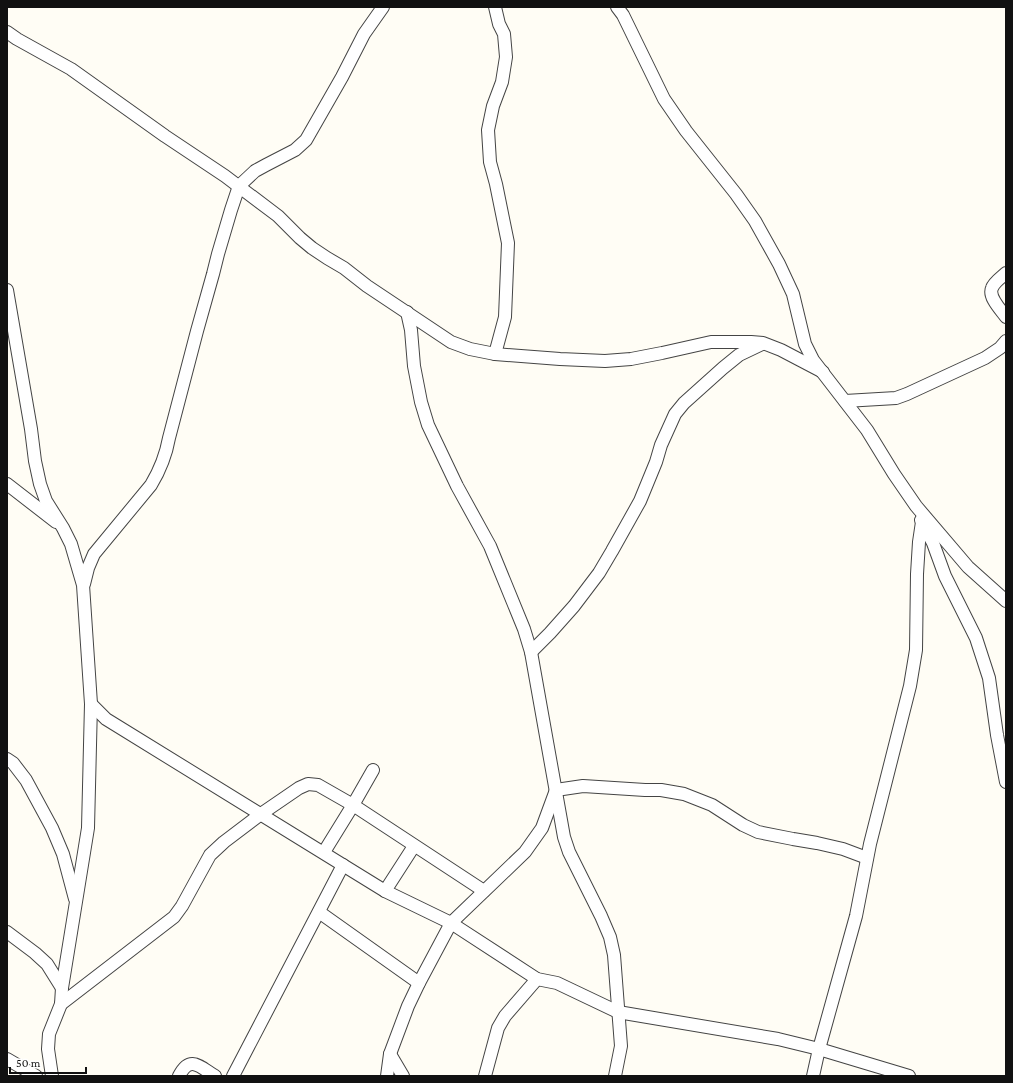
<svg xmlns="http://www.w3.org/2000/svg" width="1013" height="1083" font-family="'Crimson Pro',serif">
<rect width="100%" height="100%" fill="#fffdf5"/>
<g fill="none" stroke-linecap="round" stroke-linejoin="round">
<defs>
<g id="minor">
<path d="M617 7 623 15 664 99 686 131 736 194 755 221 779 264 793 294 805 344 813 360 867 430 894 474 916 506 968 567 1006 601"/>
<path d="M7 32 17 39 71 69 165 136 225 176 278 216 300 238 312 248 327 258 344 268 367 286 451 342 470 349 495 354 560 359 605 361 631 359 662 353 711 342H751L763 343 781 350 823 372"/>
<path d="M1006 273C1002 277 994 282 992 288 988 297 1001 310 1006 317"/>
<path d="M7 290 31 429 35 461 40 484 46 501 63 528 71 544 83 585 91 704 88 828 62 988 61 1004 49 1034 48 1049 52 1076"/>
<path d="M407 312 411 330 414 366 421 402 428 425 457 486 490 546 524 629 531 652 564 837 569 852 601 916 610 937 614 955 621 1046 615 1076"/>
<path d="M495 354 505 317 508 243 496 184 490 162 488 130 493 106 502 82 506 57 504 34 499 24 495 7"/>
<path d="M845 401 896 398 907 394 985 358 1000 348 1006 341"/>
<path d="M7 484 56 522"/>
<path d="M921 520 933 543 945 576 976 638 989 678 997 735 1006 782"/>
<path d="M84 584 88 568 94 554 151 485C160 470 166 455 169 438L197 331 213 274 218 254 231 210 239 186 255 171 266 165 295 150 306 140 342 77 364 34 383 7"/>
<path d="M531 652 550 633 574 606 599 573 612 551 640 501 656 462 661 445 675 414 684 403 723 368 739 355 762 344"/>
<path d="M91 704 106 719 385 891 451 923 537 979 557 983 618 1012 778 1039 819 1049 909 1076"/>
<path d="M7 759 13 763 26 780 52 828 63 854 75 899"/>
<path d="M324 852 353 805 373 770"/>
<path d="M385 891 414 846"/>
<path d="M319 912 419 983"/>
<path d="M7 932 35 953 47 964 62 988"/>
<path d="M61 1004 174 917 182 906 210 855 224 842 261 814 299 788 308 784 318 785 353 805 484 891"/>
<path d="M390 1054 403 1076"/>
<path d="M7 1059 36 1076"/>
<path d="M179 1076C190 1054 200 1067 215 1076"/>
<path d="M233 1076 343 865"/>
<path d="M387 1076 390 1054 408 1006 419 983 451 923 525 852 542 828 556 790 583 786 645 790H661L684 794 712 805 743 825 758 832 793 839 817 843 843 849 867 858"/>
<path d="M485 1076 498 1028 505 1016 537 979"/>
<path d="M813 1076 819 1049 856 916 870 844 910 686 916 650 917 574 919 542 922 522"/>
</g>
</defs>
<use href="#minor" stroke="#444" stroke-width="14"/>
<use href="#minor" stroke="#fff" stroke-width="12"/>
</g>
<rect width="1013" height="1083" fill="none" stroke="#111111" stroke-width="16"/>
<path d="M10 1067v6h76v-6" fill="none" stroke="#111111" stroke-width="2"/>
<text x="16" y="1067" font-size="12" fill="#111111" stroke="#ffffff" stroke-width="3" paint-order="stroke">50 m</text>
</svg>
